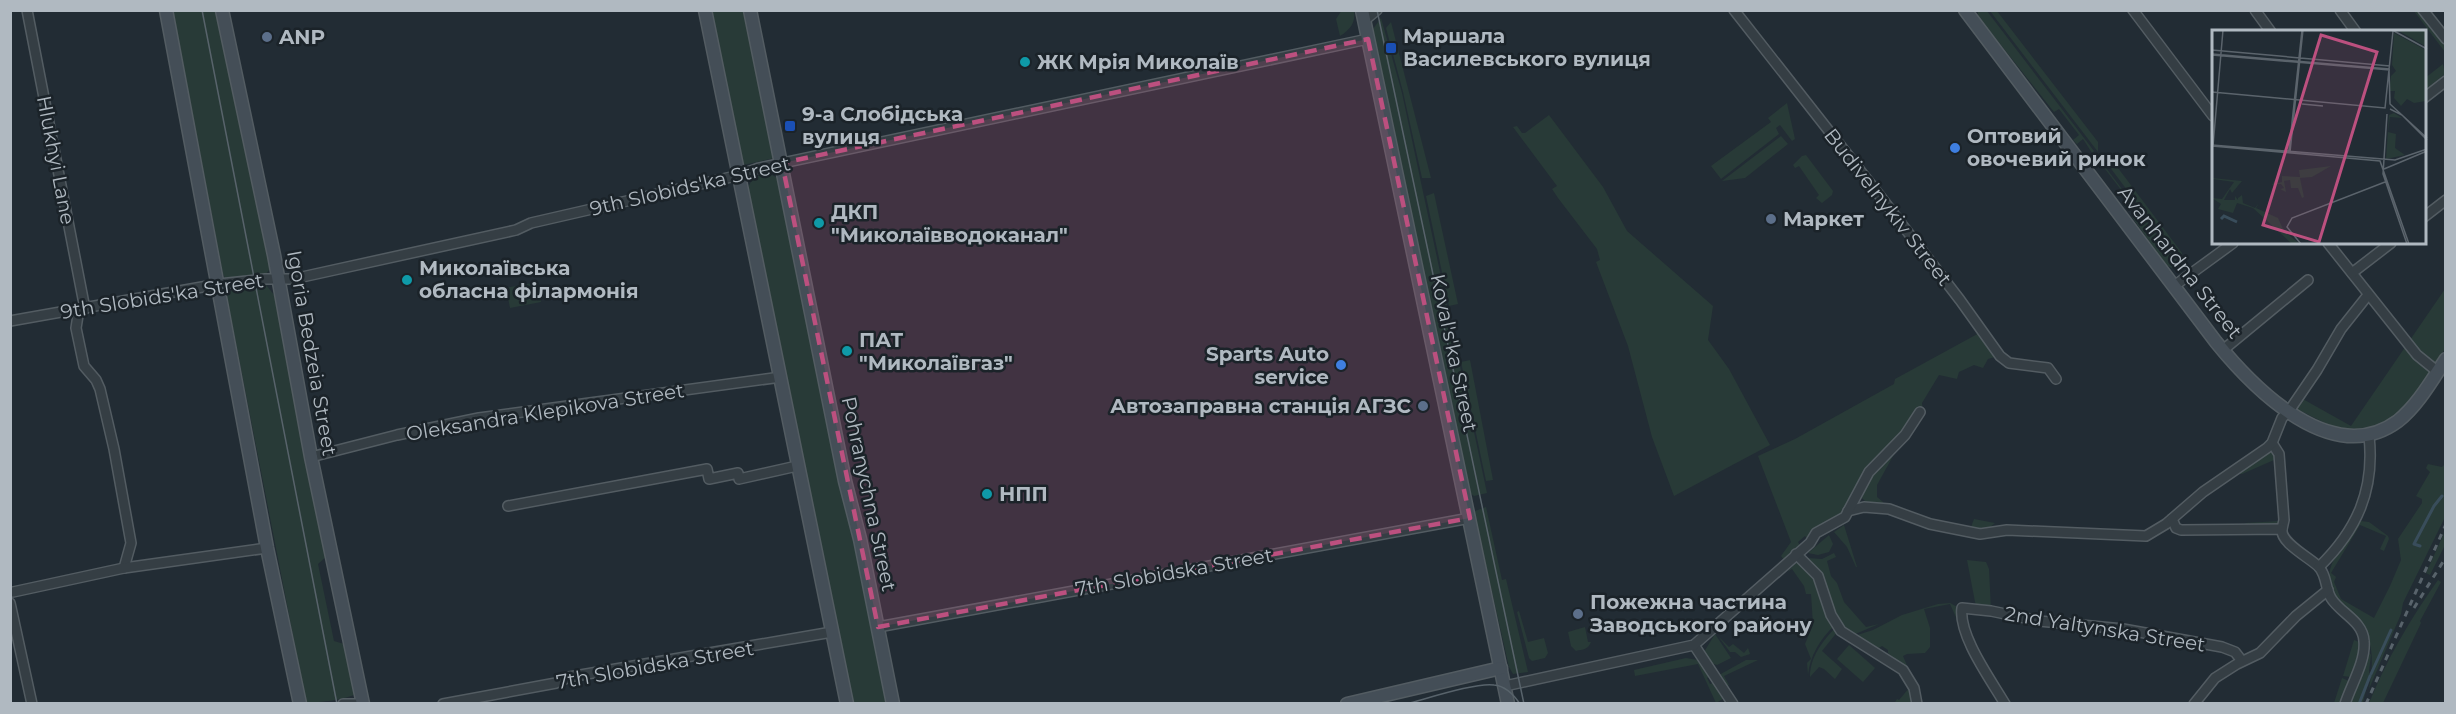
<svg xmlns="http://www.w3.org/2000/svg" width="2456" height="714" font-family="Montserrat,sans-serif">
<rect width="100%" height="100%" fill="#222c34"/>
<g fill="#283a37">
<path d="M1342 10 1354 11C1356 22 1350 30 1340 36L1336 19Z"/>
<path d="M173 11H216L270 263 269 270 264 277 226 280 223 274Z"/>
<path d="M710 11H744L775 158 743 165Z"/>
<path d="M1978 11H1987L2094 151 2092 153 2083 139 2077 144 2073 140 2079 135 2059 109 2054 112 1978 16Z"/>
<path d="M1990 11H1997L2098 142V152Z"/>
<path d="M2414 11H2419L2445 43V52Z"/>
<path d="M1381 18 1402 93 1487 493 1474 496 1470 493 1373 29Z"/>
<path d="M1391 22 1431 178H1422L1403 92 1386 28Z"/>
<path d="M2443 64 2445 74 2425 90V78Z"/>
<path d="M1787 103 1795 139 1792 141 1780 125 1776 128 1779 134 1721 179 1711 166 1771 122 1768 118Z"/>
<path d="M1549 115 1603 187 1627 231 1713 306 1708 340 1729 369 1770 445 1674 496 1652 437 1628 346 1596 262 1600 260 1597 249 1558 198 1552 189 1557 186 1513 127 1517 126 1522 133H1525Z"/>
<path d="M1781 136 1788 144 1745 178 1722 181Z"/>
<path d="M1806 155 1833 191 1832 195 1822 203 1816 198 1819 195 1799 166 1795 168 1793 165 1802 156Z"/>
<path d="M2106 162 2115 164 2182 253 2184 266Z"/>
<path d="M2103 164 2182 268 2174 269 2166 265 2132 217 2138 212 2102 165Z"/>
<path d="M768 173 778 178 781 184 888 703H853L748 189C751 178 757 175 768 173Z"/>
<path d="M1434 193 1458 304 1449 306 1426 196Z"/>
<path d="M537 282 541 302 510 308 506 288Z"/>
<path d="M260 284 266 285 275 296 327 556 318 564 334 641 344 644 355 694C350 699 312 704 306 702L227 297 232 289Z"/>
<path d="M2445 289V349L2409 402 2396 416 2375 428 2353 430 2331 426 2295 408 2301 398 2351 426Z"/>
<path d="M1981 332 2000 360 1995 357 1988 359 1983 368 1974 365 1959 372 1957 379 1939 375 1922 403 1923 413 1899 437 1843 516 1808 539 1805 536 1798 542 1800 546 1784 560 1781 556 1791 542 1758 456 1795 439 1894 384 1895 379Z"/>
<path d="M1470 360 1493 480 1486 481 1461 362Z"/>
<path d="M1898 447 1877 485V497L1883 502V506L1869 505 1858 494 1872 470Z"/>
<path d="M2271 452 2277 458 2281 526 2272 524 2247 526 2245 523 2280 521 2274 460 2242 474H2236Z"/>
<path d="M2428 464 2442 467 2445 464V517L2403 603 2401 614 2369 689C2372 671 2374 655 2368 637 2366 631 2361 626 2357 622 2336 597 2317 583 2339 551 2346 542 2352 529 2361 521L2369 522 2388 536 2389 539 2384 551 2380 549 2386 536 2360 525 2331 573 2336 577 2334 582 2341 599 2374 618 2390 586 2401 560 2398 539 2422 503V499L2416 496 2430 472 2426 468Z"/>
<path d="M1486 507 1502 580 1506 579 1528 672 1513 674 1509 667 1475 517V511Z"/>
<path d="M1974 519 1995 523 1987 530 1976 531 1971 527Z"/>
<path d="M1844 525 1857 567H1856L1847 547 1834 532Z"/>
<path d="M2445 531V545L2430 575 2426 573Z"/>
<path d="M1829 535 1833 544 1829 552 1818 555 1808 553Z"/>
<path d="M1834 553 1836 557 1827 561 1831 576 1837 583 1844 602 1866 627 1879 624 1853 635C1826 614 1833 581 1807 558L1822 559Z"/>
<path d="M1967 560 1986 562 1989 569 1991 610 1977 607 1975 602Z"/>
<path d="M1796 563H1799L1814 577 1834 626C1820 639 1810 656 1808 675L1807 663 1811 659 1805 644 1813 625 1811 594H1806L1804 586 1792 569 1787 572Z"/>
<path d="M2438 580 2441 582 2420 621 2421 623 2383 703H2369C2387 659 2410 619 2438 580Z"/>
<path d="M1950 603 1961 609 1968 644 1950 604 1924 609 1930 628V647L1925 653 1907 654 1903 656 1914 682 1900 664 1888 653V650L1882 646 1879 648 1854 636 1873 630 1902 615 1938 604Z"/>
<path d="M1519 611 1528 642 1544 638 1548 653 1545 658 1532 661 1529 658 1517 612Z"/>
<path d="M1585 627 1588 642H1591C1588 650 1583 649 1576 651L1571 646 1568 632Z"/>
<path d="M1835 628 1838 631 1822 651 1842 669 1835 679 1824 669 1819 667 1810 677C1810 657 1822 642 1835 628Z"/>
<path d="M1715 634 1731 658 1717 665 1708 662 1704 652Z"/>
<path d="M1718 636 1729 647 1733 644 1744 653 1748 648 1750 654 1741 657 1735 652H1730Z"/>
<path d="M2354 640 2362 643 2351 677 2343 676Z"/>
<path d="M1849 645 1875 668 1863 682 1837 659Z"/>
<path d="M2368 651 2371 655 2369 671 2370 676 2363 702 2349 704Z"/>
<path d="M1686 658 1698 660 1711 675 1707 678 1710 684 1715 682 1726 697 1716 703 1698 664 1635 676 1634 670Z"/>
<path d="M1746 660H1758L1724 676 1729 685 1726 687 1719 675Z"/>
<path d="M2342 678 2349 681 2340 703H2334Z"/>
<path d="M1909 688 1913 703 1894 704 1897 699 1899 700Z"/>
</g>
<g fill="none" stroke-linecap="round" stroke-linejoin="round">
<g stroke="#394d5b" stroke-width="3">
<path d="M2420 546 2414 544 2434 506 2442 496"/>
<path d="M2371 674 2391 630"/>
<path d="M2359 704 2370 676"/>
</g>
<defs>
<g id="street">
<path d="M27 10 85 309"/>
<path d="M1734 10 1880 196 1960 300 2000 356 2009 363 2048 368 2056 379"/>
<path d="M2133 10 2213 116"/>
<path d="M2255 10 2271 32"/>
<path d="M2340 10 2356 32"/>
<path d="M2423 10 2446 39"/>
<path d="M1365 20 1377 10"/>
<path d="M2424 98 2446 81"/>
<path d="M2424 217 2446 200"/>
<path d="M2328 243 2417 355 2438 372"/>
<path d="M2352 273 2391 243"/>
<path d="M2174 286 2233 243"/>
<path d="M79 309 76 328 84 366 96 380 100 389 114 449 131 543 124 568"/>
<path d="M10 321 219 284 265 279H293L516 230 531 223 740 175 759 168 1368 39"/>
<path d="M2223 350 2308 280"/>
<path d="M2272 443 2279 454 2284 520 2282 529"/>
<path d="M311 457 397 435 479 418 781 377"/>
<path d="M508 506 707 469 709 479 738 473 739 479 797 466"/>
<path d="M1848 511 1864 507 1889 509 1930 524 1980 534 2007 530 2146 536 2166 524 2203 492 2267 448 2272 443 2282 418 2289 411 2317 370 2341 329 2368 295"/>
<path d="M2172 519 2176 528 2181 530 2282 529C2280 543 2309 557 2319 567 2327 576 2325 588 2331 598 2340 613 2363 621 2364 641 2366 661 2351 685 2345 704"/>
<path d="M1796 554 1818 576 1831 615 1841 631 1903 670 1914 688 1917 704"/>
<path d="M2319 567C2357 530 2375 490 2369 436"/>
<path d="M13 592 124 568 267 548"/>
<path d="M10 603 32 704"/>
<path d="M878 627 1470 518"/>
<path d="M1694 645 1733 704"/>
<path d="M1505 686 1694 645 1810 543 1816 533 1845 517 1869 472 1905 435 1920 412"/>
<path d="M343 704H364"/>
<path d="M443 704 556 683 569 677 832 632"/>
<path d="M2005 704C1991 680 1958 635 1962 608L1991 611 2039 621 2123 629 2222 647 2235 652 2242 661"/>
<path d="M2194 704 2215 678 2237 664 2260 653 2296 616 2328 590"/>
</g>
<g id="secondary">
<path d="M166 10 267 548 300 704"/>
<path d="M222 10 274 255 311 457 363 704"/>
<path d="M705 10 847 704"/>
<path d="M750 10 845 481 860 539 893 704"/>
<path d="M1362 10 1508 704"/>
<path d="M1965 10 2216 342C2255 390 2333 469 2398 421 2418 405 2432 380 2446 359"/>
<path d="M1347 704 1501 668"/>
</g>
</defs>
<use href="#street" stroke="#535c62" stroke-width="12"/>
<use href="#secondary" stroke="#535c62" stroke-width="15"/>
<use href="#street" stroke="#353e44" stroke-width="9"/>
<use href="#secondary" stroke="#444e57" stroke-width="12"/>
<g stroke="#58636b" stroke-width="1.5">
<path d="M202 10 337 704"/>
<path d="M1377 10 1524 704"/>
<path d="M1406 704C1426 699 1477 682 1494 685 1506 686 1514 695 1520 704"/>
</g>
<g stroke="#58636b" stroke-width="3" stroke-dasharray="6 6" stroke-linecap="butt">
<path d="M2414 608 2446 557"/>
<path d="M2366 704 2446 524"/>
</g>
</g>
<path fill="#bc507f" fill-opacity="0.2" stroke="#bc507f" stroke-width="4.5" stroke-dasharray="12 8" stroke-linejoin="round" d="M1368 39 1470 518 878 627 782 163Z"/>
<g fill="#5c6f8a" stroke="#1b2329" stroke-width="2">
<circle cx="267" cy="37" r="6"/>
<circle cx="1771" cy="219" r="6"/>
<circle cx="1423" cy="406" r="6"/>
<circle cx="1578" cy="614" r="6"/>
</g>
<g fill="#1a4fb4" stroke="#1b2329" stroke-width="2">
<rect x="1385" y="42" width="12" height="12" rx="3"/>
<rect x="784" y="120" width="12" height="12" rx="3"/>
</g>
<g fill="#0f9aa8" stroke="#1b2329" stroke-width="2">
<circle cx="1025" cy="62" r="6"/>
<circle cx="819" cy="223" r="6"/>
<circle cx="407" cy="280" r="6"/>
<circle cx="847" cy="351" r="6"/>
<circle cx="987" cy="494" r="6"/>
</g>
<g fill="#3f7fe0" stroke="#1b2329" stroke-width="2">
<circle cx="1955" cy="148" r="6"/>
<circle cx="1341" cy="365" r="6"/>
</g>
<g text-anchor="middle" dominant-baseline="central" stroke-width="5" stroke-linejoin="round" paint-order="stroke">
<g font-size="20" font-weight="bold" fill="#b0b9c1" stroke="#1b2329" text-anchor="start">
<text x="1403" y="36">Маршала<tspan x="1403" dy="23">Василевського вулиця</tspan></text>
<text x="279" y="37">ANP</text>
<text x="1037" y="62">ЖК Мрія Миколаїв</text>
<text x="802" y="114">9-а Слобідська<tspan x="802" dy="23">вулиця</tspan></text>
<text x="1967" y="136">Оптовий<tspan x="1967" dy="23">овочевий ринок</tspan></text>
<text x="831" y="212">ДКП<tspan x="831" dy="23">"Миколаївводоканал"</tspan></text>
<text x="1783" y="219">Маркет</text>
<text x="419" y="268">Миколаївська<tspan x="419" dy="23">обласна філармонія</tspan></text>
<text x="859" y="340">ПАТ<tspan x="859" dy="23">"Миколаївгаз"</tspan></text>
<text x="1329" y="354" text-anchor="end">Sparts Auto<tspan x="1329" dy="23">service</tspan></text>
<text x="1411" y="406" text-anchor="end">Автозаправна станція АГЗС</text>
<text x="999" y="494">НПП</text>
<text x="1590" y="602">Пожежна частина<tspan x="1590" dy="23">Заводського району</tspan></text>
</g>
<g font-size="20" fill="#b0b9c1" stroke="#1b2329">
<text transform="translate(56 160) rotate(79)">Hlukhyi Lane</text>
<text transform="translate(690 186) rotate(-13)">9th Slobids'ka Street</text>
<text transform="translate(1888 207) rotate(52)">Budivelnykiv Street</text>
<text transform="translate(2180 262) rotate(52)">Avanhardna Street</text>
<text transform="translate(162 296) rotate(-9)">9th Slobids'ka Street</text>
<text transform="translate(312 353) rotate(80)">Igoria Bedzeia Street</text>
<text transform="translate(1454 353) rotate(78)">Koval's'ka Street</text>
<text transform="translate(545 412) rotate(-9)">Oleksandra Klepikova Street</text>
<text transform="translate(869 494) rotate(78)">Pohranychna Street</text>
<text transform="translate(1174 572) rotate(-10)">7th Slobidska Street</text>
<text transform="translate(2105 629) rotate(9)">2nd Yaltynska Street</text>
<text transform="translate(655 665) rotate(-10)">7th Slobidska Street</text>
</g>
</g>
<g transform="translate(2212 30)">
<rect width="214" height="214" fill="#222c34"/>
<path d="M214 0 213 16 187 1 188 0ZM182 3 214 20V71L202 73 195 69 189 76 182 68 183 61H177L179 46 184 41 180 35ZM182 83 190 88 178 87 176 102 184 104 183 118 193 125 174 129 177 85ZM119 136 100 147 88 148 92 167 90 168 86 158H79L78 150 72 151 74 162 68 159 72 158 69 154 60 155 65 147 66 153 70 152V146L88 147 87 140ZM0 148 30 151 20 163 18 159 12 170H23V166L26 170V168L30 165 31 173 43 178 47 173 44 178 66 188 72 201 88 214H80L41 178 25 173 21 183 6 179 9 174 0 168 10 169 22 152 1 149V154Z" fill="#283a37"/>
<path fill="none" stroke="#394d5b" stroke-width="3" d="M9 189 12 186 25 192"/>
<path fill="none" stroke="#5b646c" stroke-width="1.5" d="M182 1 215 19M0 20 178 36M0 24 177 39 178 74 215 108M0 25 178 40M0 62 173 78 181 1M90 74 111 76M178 79 190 85 215 110M175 84 171 144 195 214M0 115 183 130 215 119M0 116 168 131 197 214M1 116 11 0M78 122 91 0M73 123 77 120 90 0M172 139 215 121M89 214 75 197 80 188 173 152"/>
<path fill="#bc507f" fill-opacity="0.15" stroke="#bc507f" stroke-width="3" d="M109 5 165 22 107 212 51 195Z"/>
<rect width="214" height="214" fill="none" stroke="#b0b9c1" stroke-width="3"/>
</g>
<rect width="2456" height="714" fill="none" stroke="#b0b9c1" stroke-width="24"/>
</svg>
